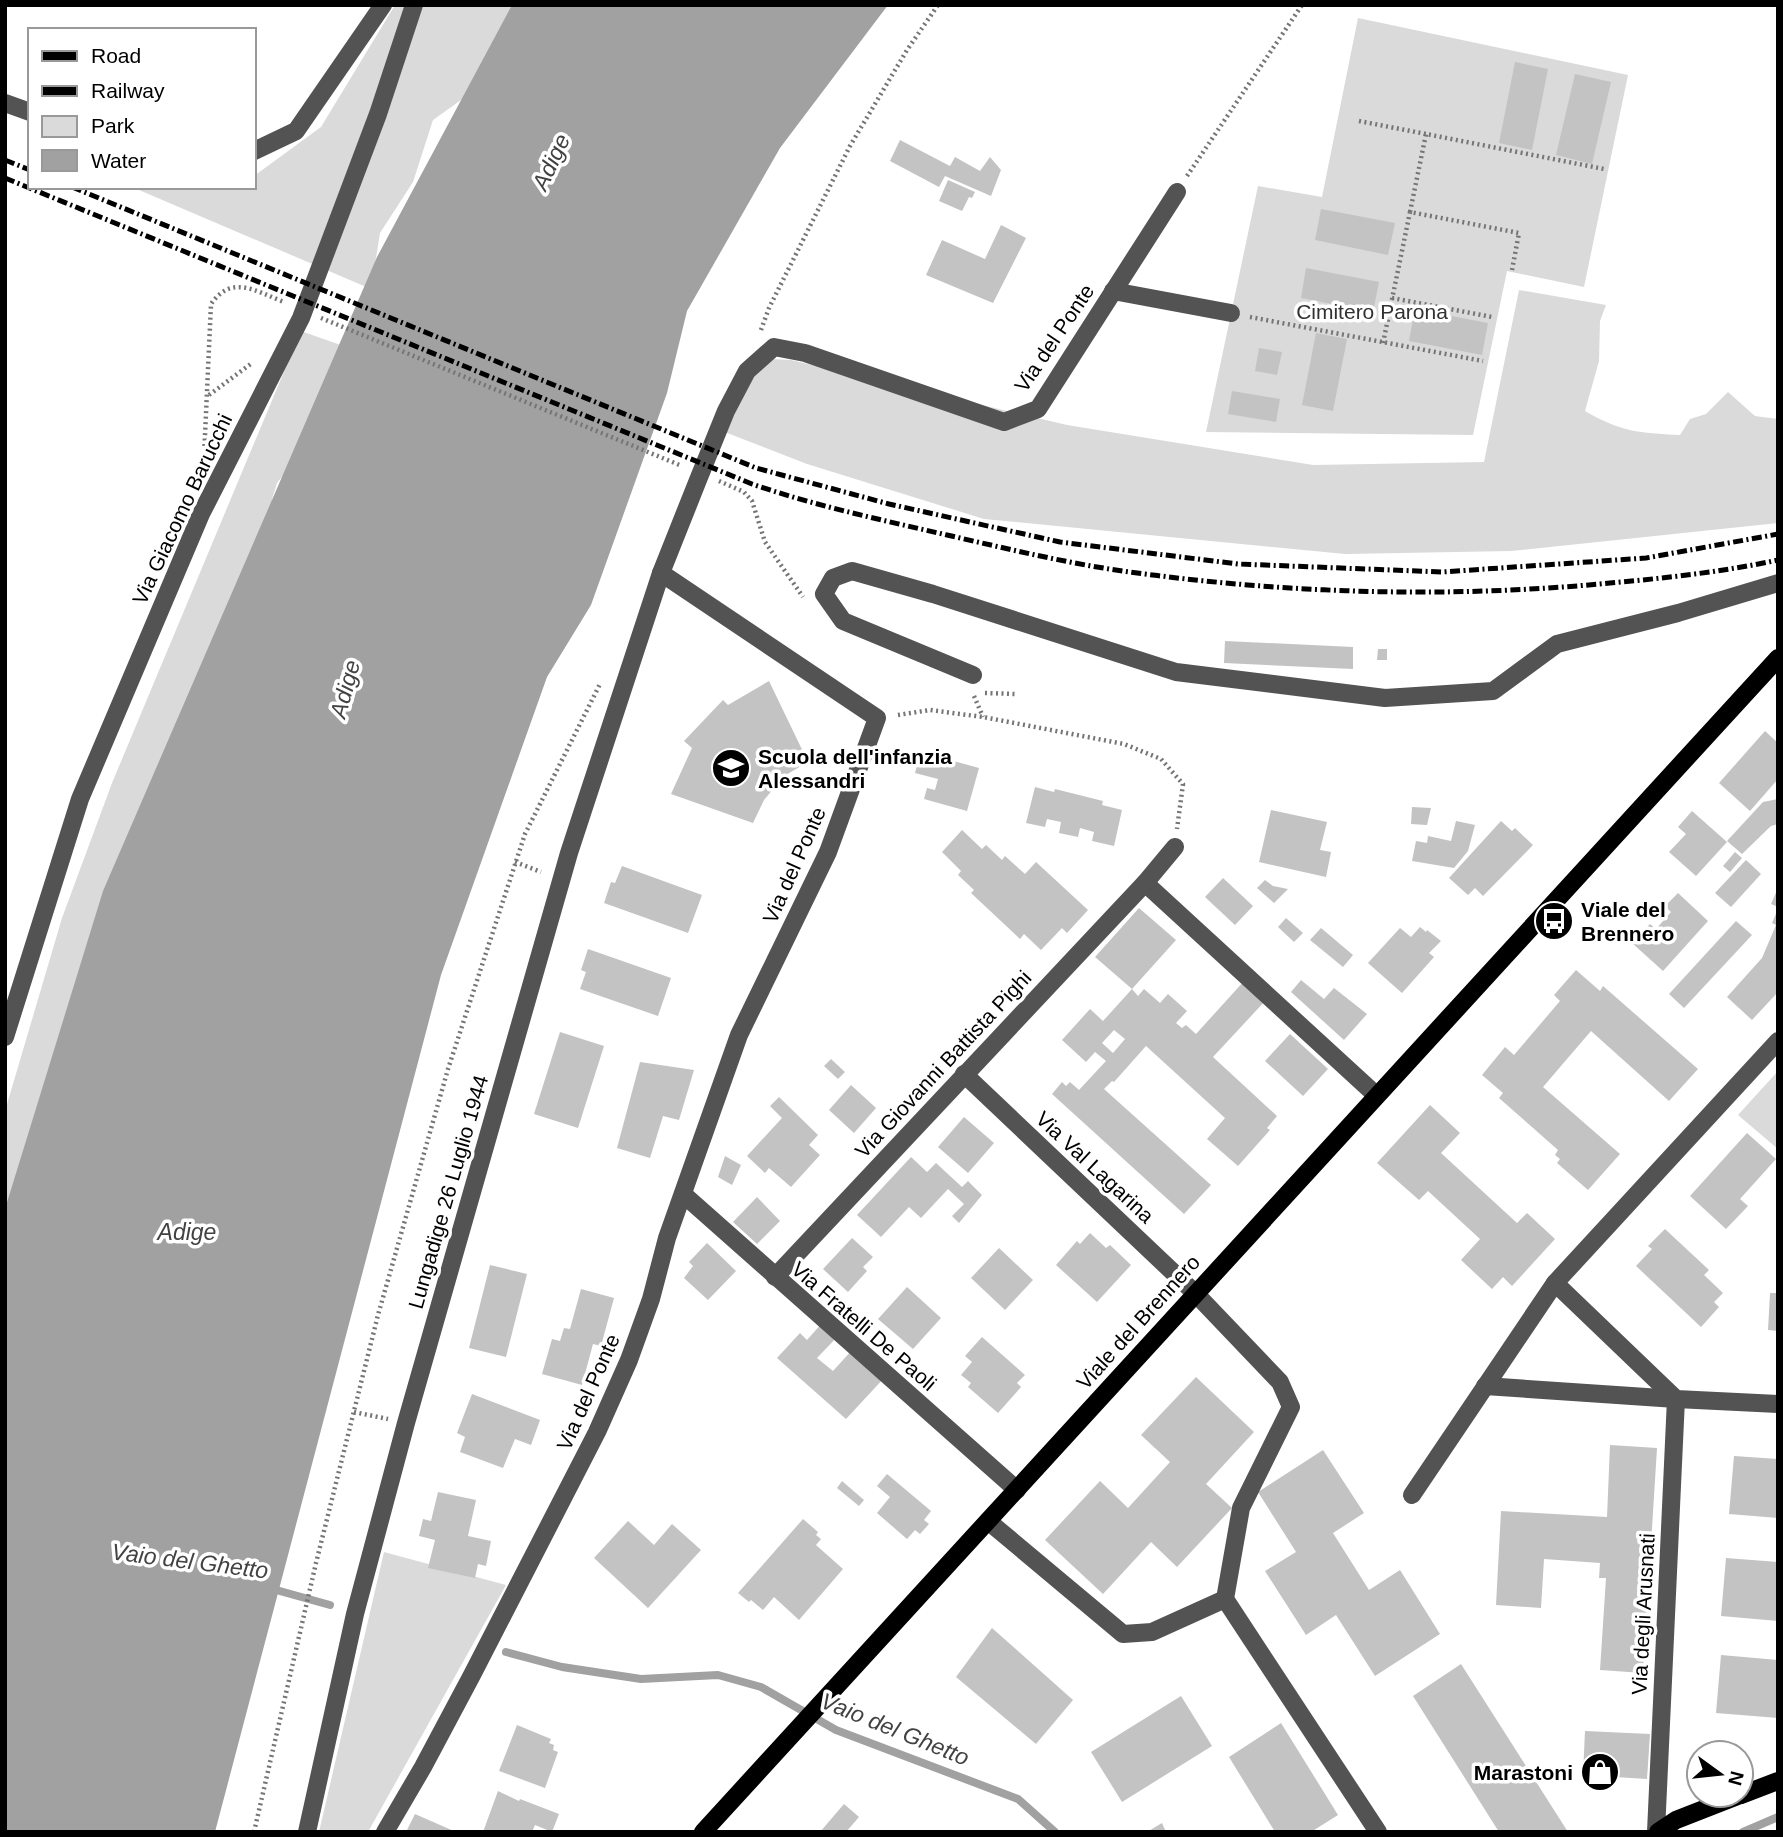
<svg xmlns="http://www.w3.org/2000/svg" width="1783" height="1837" font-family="Helvetica,sans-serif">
<rect width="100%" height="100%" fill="#fff"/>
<g fill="#dadada">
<path d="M395 5H520L505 54 461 100 433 120 413 182 380 233 371 289 132 187 236 189 239 187H254V176L321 127Z"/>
<path d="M1358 18 1628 75 1584 287 1507 271 1473 435 1206 432 1258 186 1322 197Z"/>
<path d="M1519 290 1606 305 1600 321 1599 361 1585 411C1621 432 1639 433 1680 435L1690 419 1706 414 1728 392 1755 416 1778 419V523L1511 551 1345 554 984 519 807 464 722 431 754 358 791 360 1067 425 1313 465 1484 462Z"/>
<path d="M301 331 349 348 294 462 277 483 272 499 273 514 5 1383V1111L62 918 112 783Z"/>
<path d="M1778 1071V1149L1738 1115Z"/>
<path d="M384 1552 506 1585 368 1832H319Z"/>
</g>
<path fill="#a1a1a1" d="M512 5H888L780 148 687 311 667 393 591 605 547 677 441 975 215 1832H5V1209L103 891 377 257Z"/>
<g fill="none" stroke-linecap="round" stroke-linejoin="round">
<g stroke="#a1a1a1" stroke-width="8">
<path d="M269 1588 330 1605"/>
<path d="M506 1652 562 1667 641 1679 718 1675 761 1687 836 1730 1018 1799 1055 1832"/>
<path d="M1743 1832 1778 1817"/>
</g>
</g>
<g fill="#c3c3c3" fill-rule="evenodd">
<path d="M1515 62 1548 69 1532 150 1499 143Z"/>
<path d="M1575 74 1611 82 1592 164 1556 155Z"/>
<path d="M900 140 950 166 955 157 980 171 990 157 1001 170 991 196 945 176 939 187 890 161Z"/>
<path d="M948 180 975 192 972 198 969 197 962 211 939 201Z"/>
<path d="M1321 209 1395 223 1388 255 1315 240Z"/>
<path d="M1001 225 1026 238 993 303 926 275 942 240 985 259Z"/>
<path d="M1306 268 1379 282 1373 312 1301 298Z"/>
<path d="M1415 309 1488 323 1482 355 1409 341Z"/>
<path d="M1316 333 1347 339 1333 411 1302 405Z"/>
<path d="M1259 348 1282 352 1277 375 1255 371Z"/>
<path d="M1232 391 1280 399 1276 422 1228 414Z"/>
<path d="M1225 641 1353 647V669L1224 663Z"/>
<path d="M1378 649H1387V660H1377Z"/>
<path d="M769 681 808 762 784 776 764 800 753 823 671 794 692 748 684 741 723 700 728 705Z"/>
<path d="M1765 731 1778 743V779L1750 811 1719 783Z"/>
<path d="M920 754 939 757 979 768 967 811 924 799 927 788 935 790 938 779 915 773Z"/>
<path d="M1035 787 1054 792 1055 789 1103 801 1102 805 1122 810 1114 846 1092 841 1094 832 1080 828 1078 837 1059 833 1061 822 1047 819 1045 827 1026 823Z"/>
<path d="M1778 799V824L1771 826 1742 854 1727 841 1763 802Z"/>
<path d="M1412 807 1431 808 1427 825 1411 824Z"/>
<path d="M1271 810 1327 822 1320 850 1331 852 1326 877 1259 862Z"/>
<path d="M1692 811 1727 842 1696 876 1669 852 1686 834 1678 827Z"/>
<path d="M1456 821 1475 825 1468 851 1454 868 1412 861 1416 841 1427 843 1428 836 1451 841Z"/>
<path d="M1501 821 1512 831 1515 828 1533 845 1483 896 1475 888 1468 895 1449 878Z"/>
<path d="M962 830 982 849 986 845 1002 860 1005 856 1025 874 1036 862 1088 910 1067 933 1062 928 1041 950 1024 934 1020 939 971 893 974 890 958 875 961 871 942 852Z"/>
<path d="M1735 852 1742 858 1730 872 1723 866Z"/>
<path d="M1746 860 1761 874 1731 907 1715 893Z"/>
<path d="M622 866 702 895 688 933 604 903 611 882 615 883Z"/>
<path d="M1223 878 1253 906 1235 925 1205 897Z"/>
<path d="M1265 880 1273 886 1288 889 1274 903 1257 888Z"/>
<path d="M1778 888V907L1771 904Z"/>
<path d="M1678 893 1708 921 1663 971 1632 943 1650 924 1656 929 1671 912 1665 906Z"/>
<path d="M1139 908 1176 940 1132 989 1138 996 1144 989 1160 1003 1168 994 1187 1011 1176 1023 1182 1028 1186 1025 1196 1034 1245 980 1266 1000 1213 1057 1277 1116 1267 1128 1270 1130 1238 1166 1207 1139 1225 1118 1146 1046 1114 1082 1112 1081 1104 1089 1211 1185 1184 1214 1052 1094 1062 1082 1066 1086 1070 1082 1079 1090 1106 1061 1095 1052 1086 1062 1062 1040 1090 1009 1103 1021 1132 989 1095 957ZM1114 1030 1125 1039 1113 1053 1102 1043Z"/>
<path d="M1778 909V992L1752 1020 1727 997 1762 958 1776 925 1772 923Z"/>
<path d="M1286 918 1303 933 1294 942 1278 927Z"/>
<path d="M1736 921 1752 935 1684 1008 1669 994Z"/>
<path d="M1420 927 1426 932 1427 930 1441 941 1429 953 1434 957 1402 993 1368 963 1400 928 1411 937Z"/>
<path d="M1321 928 1353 955 1343 967 1310 940Z"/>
<path d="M588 949 671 978 658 1016 580 989 586 972 581 970Z"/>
<path d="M1576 970 1600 991 1603 986 1698 1069 1669 1101 1591 1031 1543 1087 1620 1154 1588 1190 1557 1163 1560 1159 1555 1155 1558 1150 1499 1098 1503 1093 1482 1075 1505 1047 1514 1055 1560 1001 1554 995Z"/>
<path d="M1301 980 1324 999 1334 988 1367 1014 1344 1040 1291 992Z"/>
<path d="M560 1032 604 1046 578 1128 534 1114Z"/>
<path d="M1290 1034 1328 1069 1303 1096 1265 1061Z"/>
<path d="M831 1059 845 1072 838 1079 824 1066Z"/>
<path d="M640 1062 694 1070 679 1120 663 1116 650 1158 617 1148Z"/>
<path d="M851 1085 876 1108 854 1133 829 1110Z"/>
<path d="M779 1097 818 1135 809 1145 820 1155 791 1187 769 1168 765 1173 747 1156 782 1118 770 1106Z"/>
<path d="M1430 1105 1460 1133 1441 1153 1517 1223 1527 1213 1555 1239 1512 1286 1503 1277 1492 1289 1461 1260 1480 1239 1428 1191 1419 1200 1377 1163Z"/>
<path d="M964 1117 994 1143 968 1173 938 1147Z"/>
<path d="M1747 1133 1776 1159 1740 1199 1748 1206 1726 1229 1690 1196Z"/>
<path d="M725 1156 741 1165 732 1185 718 1177Z"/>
<path d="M911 1157 927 1172 936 1163 962 1187 968 1181 982 1195 959 1223 952 1216 964 1204 948 1189 921 1218 909 1207 881 1237 857 1215Z"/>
<path d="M757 1197 780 1221 757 1244 733 1222Z"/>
<path d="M1665 1229 1709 1270 1704 1275 1723 1293 1714 1302 1719 1307 1701 1327 1636 1266 1652 1249 1648 1246Z"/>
<path d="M1090 1233 1106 1248 1110 1245 1131 1265 1097 1302 1056 1265 1077 1241 1080 1244Z"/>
<path d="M852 1238 873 1257 863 1267 867 1271 848 1292 823 1269Z"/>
<path d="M707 1243 736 1271 708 1300 684 1278 693 1266 689 1262Z"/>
<path d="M999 1248 1033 1280 1005 1310 971 1278Z"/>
<path d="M490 1265 527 1274 506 1357 469 1348Z"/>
<path d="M907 1287 941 1318 913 1349 878 1319Z"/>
<path d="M581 1289 614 1298 601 1346 593 1344 582 1385 542 1374 552 1339 560 1341 564 1328 570 1329Z"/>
<path d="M1770 1293H1778V1331L1768 1330Z"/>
<path d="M823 1322 838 1336 817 1358 833 1371 853 1349 884 1378 846 1419 777 1358 800 1333 807 1340Z"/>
<path d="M982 1337 1025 1375 1017 1383 1021 1387 998 1413 968 1387 971 1383 961 1375 972 1362 965 1356Z"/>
<path d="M1196 1377 1254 1432 1206 1484 1232 1508 1177 1567 1151 1542 1103 1594 1045 1540 1100 1481 1128 1508 1170 1462 1141 1435Z"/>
<path d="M472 1394 540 1420 531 1445 515 1439 503 1468 460 1452 465 1437 457 1433Z"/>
<path d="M1610 1445 1657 1448 1643 1673 1600 1670 1606 1578H1599L1600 1563 1544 1559 1541 1608 1496 1605 1501 1511 1607 1517Z"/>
<path d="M1323 1450 1364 1513 1333 1533 1369 1590 1400 1570 1440 1634 1375 1676 1336 1615 1306 1635 1265 1571 1296 1552 1258 1492Z"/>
<path d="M1734 1456 1778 1459V1518L1729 1514Z"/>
<path d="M887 1474 931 1511 924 1520 929 1524 920 1534 915 1530 907 1539 877 1513 890 1497 877 1486Z"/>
<path d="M842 1481 864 1500 859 1506 837 1488Z"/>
<path d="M438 1492 476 1500 468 1536 491 1541 486 1566 478 1564 475 1578 428 1568 435 1540 419 1536 423 1519 431 1521Z"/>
<path d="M803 1519 818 1532 816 1535 821 1539 816 1545 843 1569 799 1620 774 1597 763 1610 751 1600 749 1602 738 1593Z"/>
<path d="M628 1521 654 1545 672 1524 701 1550 648 1608 594 1558Z"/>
<path d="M1726 1558 1778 1562V1621L1721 1616Z"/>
<path d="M992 1628 1073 1700 1036 1744 956 1677Z"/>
<path d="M1721 1655 1778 1660V1718L1716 1713Z"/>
<path d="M1461 1664 1568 1832H1499L1413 1696Z"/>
<path d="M1181 1696 1212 1746 1122 1802 1091 1752Z"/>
<path d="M1281 1723 1338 1815 1311 1832H1275L1229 1757Z"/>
<path d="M517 1725 551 1739 549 1743 554 1745 553 1750 558 1752 545 1788 499 1771Z"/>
<path d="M1585 1731 1650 1734 1647 1779 1583 1775Z"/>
<path d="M498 1791 519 1801 520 1799 559 1814 552 1832 535 1825 532 1832H483Z"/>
<path d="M844 1804 859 1817 846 1832H820Z"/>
<path d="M415 1814 456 1832H406Z"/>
<path d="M1162 1823 1166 1832H1147Z"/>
</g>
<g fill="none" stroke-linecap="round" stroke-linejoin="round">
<g stroke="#757575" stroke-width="4.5" stroke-dasharray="2 3.5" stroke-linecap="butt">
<path d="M1359 121 1426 134"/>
<path d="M1187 176 1302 5"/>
<path d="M1410 212 1426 134 1604 169"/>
<path d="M1392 298 1492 317"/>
<path d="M1250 317 1483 361"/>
<path d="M321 318 682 466"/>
<path d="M761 330 769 308 850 146 907 50 938 5"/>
<path d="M1383 343 1410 212 1519 233 1512 270"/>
<path d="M209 395 252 363"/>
<path d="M204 457 211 304C232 274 255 291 284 302"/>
<path d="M719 481 744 492 752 501 765 542 803 597"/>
<path d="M985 693 1016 694"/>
<path d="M974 696 983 717"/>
<path d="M898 715 930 710 983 717 1124 744 1161 759 1183 784 1177 829"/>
<path d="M515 862 541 872"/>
<path d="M354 1412 388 1419"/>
<path d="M254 1832 316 1563 378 1315 448 1069 525 834 600 684"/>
</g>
<g stroke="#535353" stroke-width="18">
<path d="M5 103 30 112"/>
<path d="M254 151 296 131 383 5"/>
<path d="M1113 291 1231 313"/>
<path d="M973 675 843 621 824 594 833 578 852 571 933 594 1176 672 1385 698 1493 691 1557 644 1678 613 1778 583"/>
<path d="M1145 883 1376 1095"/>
<path d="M5 1037 80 799 201 514 301 318 378 114 414 5"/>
<path d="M964 1074 1195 1293 1280 1382 1291 1407 1241 1508 1225 1599 1378 1832"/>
<path d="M683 1194 1017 1490"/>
<path d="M775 1277 1145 883 1175 847"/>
<path d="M1555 1283 1676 1399 1778 1404"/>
<path d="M1485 1386 1676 1399 1656 1832"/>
<path d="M1412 1495 1555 1283 1778 1041"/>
<path d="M988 1521 1123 1634 1152 1632 1225 1599"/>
<path d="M307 1832 355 1614 406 1423 569 853 661 573 698 480 726 411 747 371 774 347 805 353 1004 422 1038 409 1177 192"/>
<path d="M385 1832 423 1767 472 1675 597 1432 629 1360 651 1299 667 1238 739 1035 828 852 877 718 661 573"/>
</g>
<g stroke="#000" stroke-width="18">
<path d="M1741 1795 1778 1781"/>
<path d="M703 1832 1778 658"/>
<path d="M1658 1832 1676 1820 1740 1795"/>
</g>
<g stroke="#000" stroke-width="5" stroke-dasharray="10 3.5 2 3.5" stroke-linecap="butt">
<path d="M5 160 30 170"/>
<path d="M5 178 752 484C816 506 882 520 947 535 1013 550 1078 566 1145 574 1299 594 1455 598 1610 583 1666 578 1722 572 1778 560"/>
<path d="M72 187 756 468 889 504 1060 542 1238 564 1442 572 1646 558 1778 534"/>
</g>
</g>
<defs>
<symbol id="school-disc" viewBox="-11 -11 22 22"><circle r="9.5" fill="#000" stroke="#fff"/><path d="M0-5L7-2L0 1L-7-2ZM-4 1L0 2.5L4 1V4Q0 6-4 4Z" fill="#fff"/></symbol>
<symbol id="bus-disc" viewBox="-11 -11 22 22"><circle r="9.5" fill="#000" stroke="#fff"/><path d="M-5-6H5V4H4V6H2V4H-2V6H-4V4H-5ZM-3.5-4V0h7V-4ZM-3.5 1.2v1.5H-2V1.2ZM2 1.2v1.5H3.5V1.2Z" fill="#fff"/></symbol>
<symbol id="shop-disc" viewBox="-11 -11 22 22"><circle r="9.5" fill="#000" stroke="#fff"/><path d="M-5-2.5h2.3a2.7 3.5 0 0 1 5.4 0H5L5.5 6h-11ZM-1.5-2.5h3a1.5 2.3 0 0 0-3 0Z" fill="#fff"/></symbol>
</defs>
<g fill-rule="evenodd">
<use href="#school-disc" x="709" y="746" width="44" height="44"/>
<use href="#bus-disc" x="1532" y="899" width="44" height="44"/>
<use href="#shop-disc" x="1578" y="1750" width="44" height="44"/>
</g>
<g text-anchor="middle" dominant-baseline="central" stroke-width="7" stroke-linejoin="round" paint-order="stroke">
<g font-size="21" fill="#313131" stroke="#fff">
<text x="1372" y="311">Cimitero Parona</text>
</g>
<g font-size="21" fill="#000" stroke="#fff">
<text transform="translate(1054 338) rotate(-56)">Via del Ponte</text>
<text transform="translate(182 509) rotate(-65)">Via Giacomo Barucchi</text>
<text transform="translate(794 865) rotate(-66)">Via del Ponte</text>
<text transform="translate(943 1064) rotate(-47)">Via Giovanni Battista Pighi</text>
<text transform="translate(1095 1167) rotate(43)">Via Val Lagarina</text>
<text transform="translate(448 1192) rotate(-74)">Lungadige 26 Luglio 1944</text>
<text transform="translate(1138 1322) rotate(-48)">Viale del Brennero</text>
<text transform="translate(864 1326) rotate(41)">Via Fratelli De Paoli</text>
<text transform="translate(588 1392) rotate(-66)">Via del Ponte</text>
<text transform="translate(1643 1614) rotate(-87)">Via degli Arusnati</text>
</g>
<g font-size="21" font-weight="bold" fill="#000" stroke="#fff" text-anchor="start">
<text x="758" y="756">Scuola dell'infanzia<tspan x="758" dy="24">Alessandri</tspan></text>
<text x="1581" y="909">Viale del<tspan x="1581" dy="24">Brennero</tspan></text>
<text x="1573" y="1772" text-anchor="end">Marastoni</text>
</g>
<g font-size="23" font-style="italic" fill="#424242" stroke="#fff">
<text transform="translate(551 162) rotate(-65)">Adige</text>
<text transform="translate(345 689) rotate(-75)">Adige</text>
<text x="187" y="1232">Adige</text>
<text transform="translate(190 1561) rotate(7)">Vaio del Ghetto</text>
<text transform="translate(895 1729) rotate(22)">Vaio del Ghetto</text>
</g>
</g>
<rect width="1783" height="1837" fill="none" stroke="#000000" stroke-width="14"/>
<rect x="28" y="28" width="228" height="161" fill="#ffffff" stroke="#999999" stroke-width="2"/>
<rect x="42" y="51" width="35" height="10" fill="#000000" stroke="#999999" stroke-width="2"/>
<text x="91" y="63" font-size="21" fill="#000000">Road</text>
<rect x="42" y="86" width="35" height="10" fill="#000000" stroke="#999999" stroke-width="2"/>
<text x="91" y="98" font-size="21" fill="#000000">Railway</text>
<rect x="42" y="116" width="35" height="21" fill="#dadada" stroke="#999999" stroke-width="2"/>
<text x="91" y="133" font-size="21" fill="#000000">Park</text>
<rect x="42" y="150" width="35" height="21" fill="#a1a1a1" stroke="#999999" stroke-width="2"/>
<text x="91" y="168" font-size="21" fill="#000000">Water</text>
<g transform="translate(1720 1774) rotate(105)"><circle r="33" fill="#ffffff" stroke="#999999" stroke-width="2"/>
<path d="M0-5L12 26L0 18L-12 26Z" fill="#000000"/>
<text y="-10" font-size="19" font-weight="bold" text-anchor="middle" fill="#000000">N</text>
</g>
</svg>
